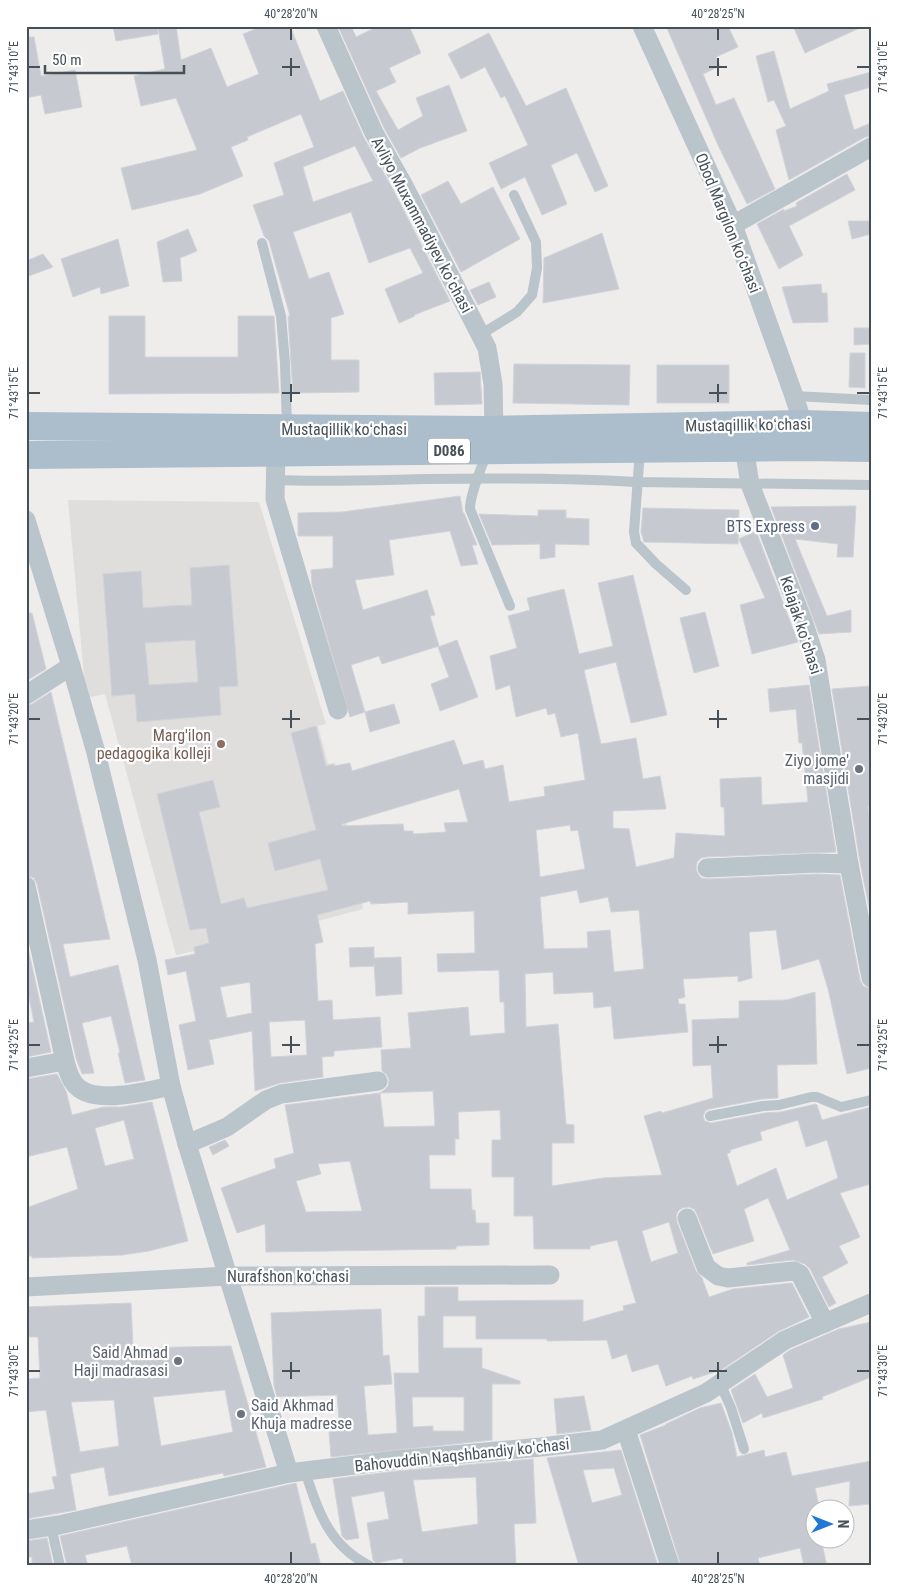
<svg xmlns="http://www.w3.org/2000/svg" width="897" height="1592" font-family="'Roboto Condensed',sans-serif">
<rect width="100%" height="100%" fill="#efecec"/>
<path fill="#e0dddd" d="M68 500 259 502 326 724 318 726 328 764 335 763 363 909 255 938 176 955 105 694 86 698Z"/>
<g fill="#c6c9cf" stroke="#d0d3d8" fill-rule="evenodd">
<path d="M113 26H176L181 60 211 48 227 87 259 74 243 34 263 26H290L320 101 343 91 364 138 394 191 450 301 414 315 415 316 399 323 385 289 423 273 410 248 369 263 351 212 293 232 309 279 329 272 344 314 331 318V360H359V392L293 393 288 316H290L269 241 264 236 253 205 284 195 274 163 314 147 301 114 247 137 248 140 231 147 243 176 200 194 132 210 121 168 197 150 176 98 141 106 134 76 165 69 158 28V34L116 41ZM355 146 373 181 313 202 303 167Z"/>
<path d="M338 26H351L356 37 379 26H409L421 53 389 68 396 82 376 91 398 130 423 116 416 98 449 85 467 131 420 148 401 158 384 128Z"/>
<path d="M666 26H728L738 47 716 57 720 66 703 74 716 105 734 98 775 189 747 204 718 145Z"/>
<path d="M793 26H864L805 53Z"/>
<path d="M489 33 526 106 566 88 608 186 595 192 577 153 551 165 567 204 542 215 525 177 501 189 489 163 528 145 505 96 501 98 485 67 461 79 448 54Z"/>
<path d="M26 37H34L41 76 75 70 82 107 45 114 41 95 26 98Z"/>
<path d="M774 51 790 109 829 91 827 84 871 72V87L844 95 854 130 871 123V136L865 137 789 180 776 130 786 126 774 100 768 102 756 56Z"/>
<path d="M847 174 855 190 789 226 803 255 779 269 757 224 784 209V211L797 206 796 203Z"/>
<path d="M448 181 461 204 493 187 520 239 461 272 421 195Z"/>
<path d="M848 221H871V234L852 239Z"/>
<path d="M188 229 197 251 180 258 182 281 163 282 157 242Z"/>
<path d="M602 233 619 289 543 303 544 258Z"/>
<path d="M118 239 129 286 101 294 100 287 73 297 61 259Z"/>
<path d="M43 254 53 267 26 277V261Z"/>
<path d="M489 282 496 297 478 305 470 290Z"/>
<path d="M821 284 822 293H827L828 322 793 323 782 287Z"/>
<path d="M109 316H145V357H238V316H274L279 393 109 394Z"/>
<path d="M854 328H871V344L854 345Z"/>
<path d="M850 353H865V388L849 387Z"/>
<path d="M514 364 630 365 629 405 513 403Z"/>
<rect x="657" y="365" width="72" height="38"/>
<path d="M480 372 482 404 435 405 434 373Z"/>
<path d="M460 496 463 513H464L477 545H472L478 564 461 566 450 531 389 540 394 575 355 580 363 610 427 590 435 615 430 616 439 646 382 664 379 656 351 665 365 712 350 717 312 585 311 570 333 568V536H298V513L342 512Z"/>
<path d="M856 506 853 557H837L838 544 795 539 827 616 851 610V632L819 634 771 507Z"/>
<path d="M643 508 739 510 738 544 644 542 641 532Z"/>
<path d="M538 510H566V518L589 519V545L555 544V557L540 559V544L492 545 479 514 538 516Z"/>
<path d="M756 531 798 642 752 654 740 605 765 598 739 539Z"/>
<path d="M229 565 238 686 219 687 221 715 137 722 135 694 112 696 103 574 141 571 143 608 169 606 192 605 190 568ZM195 640 198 682 149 685 145 643Z"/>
<path d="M633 575 667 715 631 723 616 662 584 670 601 744 636 738 643 779 660 776 666 809 613 811V828L629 829 636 867 674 858 676 833 725 836 724 807H721L720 779 761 777 762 805 808 802 802 743H799L796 709 770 712 768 689 809 685 836 852 706 857 701 858 697 862 696 869 698 874 701 878 708 879 817 874 840 875 860 980 863 986 871 989V1068L847 1074 828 989 819 959 782 970 776 930 749 932 752 978 738 982V976L683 979 685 997 678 999 679 1004H685L688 1032 614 1039 611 1006 594 1008 593 992 554 994 553 972 525 974 526 1027 558 1024 566 1124 574 1125V1143H552V1186L603 1178 662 1175 644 1116 661 1111 662 1113 713 1098 711 1065 693 1066 692 1020 739 1018V1001L786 1000 815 992 817 1064 777 1065 778 1098 762 1099 709 1109 705 1111 703 1117 705 1121 711 1123 764 1113 781 1112 816 1104 817 1105 822 1120 871 1107V1184L840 1193 860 1237 839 1246 848 1263 822 1277 836 1303 829 1307 810 1269 805 1264 793 1260 747 1265V1263L790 1250 768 1198 744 1209 754 1241 713 1254 697 1214 694 1209 689 1207 682 1208 678 1211 676 1216 677 1222 696 1271 702 1278 709 1297 733 1289 792 1283 809 1317 779 1331 721 1370 693 1379 692 1376 666 1386 658 1364 632 1372 627 1354 612 1359 607 1340 547 1341V1339H476V1316H443V1348H482V1368L520 1381V1384H492V1440L331 1457 329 1432 340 1431 337 1395 277 1397 274 1386 271 1313 381 1309 383 1356 389 1355 392 1384 364 1386 368 1435 397 1433 394 1373H419L418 1316H425V1287H458V1301L583 1300V1322L624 1310 623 1306 636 1303 617 1240 590 1246V1249H534L533 1216H514V1177H492V1140H501L500 1110 458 1112 459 1139H455V1155H429L430 1189H471L472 1210H475L476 1223H489V1245L456 1246V1249L266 1252 265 1224 237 1233 221 1188 276 1168 274 1159 294 1153 285 1105 380 1093 384 1090 388 1086 389 1080 387 1075 382 1071 381 1050 411 1048 408 1013 468 1007 470 1036 505 1033 504 1002H500L499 970 438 972 437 954 475 953 474 911 408 914V902L371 904 370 901 317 915 323 942 315 944 318 1001 332 1000 333 1020 380 1017 382 1047 334 1051V1056L322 1057 323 1077 280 1083 255 1091 252 1031 209 1040 214 1064 188 1070 179 1025 196 1021 186 971 168 975 165 960 195 954 194 947 209 943 206 928 190 930 157 794 213 780 220 807 199 812 221 904 244 898 247 908 328 890 320 859 275 871 268 843 316 830 291 733 316 726 326 766 334 764V766L350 763 352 771 454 740 463 765 483 760 485 769 503 765 509 802 545 796 544 787 585 780 578 733 561 737 555 713 548 715 546 708 516 717 510 685 496 690 490 656 517 648 508 616 530 610 527 598 564 589 579 654 613 646 598 583ZM459 789 468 822 444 823 446 832 413 834V831H404L403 824 342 826V824ZM570 825 571 831 578 830 585 869 540 877 536 830ZM577 890 580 903 608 897 611 912 639 910 644 969 614 972 610 930 587 932 588 948 544 949 540 897ZM250 982 252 1013 227 1018 220 987ZM305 1020 307 1055 271 1057 269 1022ZM433 1091 435 1126 384 1127 380 1093ZM798 1120 806 1147 827 1140 838 1178 787 1200 776 1168 737 1186 727 1154 731 1152 730 1150 762 1140 760 1132ZM350 1161 362 1211 306 1212 296 1181 321 1174 318 1164ZM669 1222 678 1253 651 1262 642 1231ZM412 1397H464V1431H433V1426L413 1427Z"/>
<path d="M705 612 719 666 694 673 680 618Z"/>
<path d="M26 613H32L46 669 26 681Z"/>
<path d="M457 640 478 697 440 711 431 684 449 677 438 647Z"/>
<path d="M871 686V806H868L871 829V917L860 862 832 689Z"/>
<path d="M51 692 110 939 63 944 70 977 118 965 145 1080 125 1083 118 1053H120L111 1016 82 1023 94 1073 82 1074 76 1058 37 884 34 878 26 875V706L32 704Z"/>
<path d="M394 704 400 723 370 732 365 712Z"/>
<path d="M26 939 51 1052 26 1057V1023L34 1022 26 983Z"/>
<path d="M374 947V958L401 957 402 994 376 996 374 962 375 966 350 967 349 948Z"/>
<path d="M57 1074 66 1091 72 1115 103 1107H121L152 1102 188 1241 149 1251 122 1255 32 1258V1256H26V1208L78 1189 67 1147 26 1157V1079ZM124 1120 134 1159 105 1166 95 1128Z"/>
<path d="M225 1140 229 1146 213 1155 209 1147Z"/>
<path d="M131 1303 133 1348 231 1346 266 1467 224 1476 223 1473 109 1496 104 1467 70 1474 76 1510 26 1519V1494L55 1489 52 1477 57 1476 46 1410 26 1412V1379L40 1378 38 1337H29L26 1307ZM225 1390 233 1432 161 1446 153 1397ZM114 1400 119 1446 80 1452 71 1402Z"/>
<path d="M871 1322V1377L822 1397 823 1399 763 1418 762 1413 743 1423 731 1390 755 1374 767 1397 793 1388 783 1355 790 1350 839 1329Z"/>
<path d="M584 1396 591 1430 557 1434 554 1399Z"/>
<path d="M721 1403 732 1433 737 1457 764 1450 765 1457 786 1452 792 1476 871 1461V1504L849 1506 850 1481 815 1488 820 1510H814V1540H821L827 1566H804L800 1548 758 1558 760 1566H681L640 1435 666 1425V1424L700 1408Z"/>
<path d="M621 1450 658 1566H579L547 1458ZM614 1468 622 1495 592 1503 583 1470Z"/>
<path d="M533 1459 536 1523 514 1524 516 1566H404L402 1558 376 1563 373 1560 367 1523 389 1519 384 1491 351 1497 359 1538 346 1540 342 1536 333 1479 397 1471ZM476 1477 478 1524 422 1532 413 1480Z"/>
<path d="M296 1483 311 1544 315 1543 321 1566H132L127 1546 85 1555 88 1566H67L60 1536Z"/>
<path d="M47 1538 53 1566H32V1557H28L26 1541Z"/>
</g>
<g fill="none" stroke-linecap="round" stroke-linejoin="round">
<g stroke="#bac4cb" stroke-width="10">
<path d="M262 243 281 316 285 363 287 427"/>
<path d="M480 335 517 312 532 295 537 268 536 242 514 195"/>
<path d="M794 396 871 400"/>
<path d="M640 450 634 532 636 543 656 564 686 590"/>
<path d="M487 451C482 468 470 493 470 509L510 606"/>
<path d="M275 480C326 482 377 480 427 479 497 478 567 478 636 482L871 485"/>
<path d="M710 1116 763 1106 779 1105 811 1097H817L841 1107 871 1100"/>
<path d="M720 1383 731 1408 744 1449"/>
<path d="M305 1471C318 1511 329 1546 370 1566"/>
<path d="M49 1527 53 1535 60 1566"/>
</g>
<g stroke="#bac4cb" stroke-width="19">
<path d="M326 26 374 133 404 186 487 348 493 384 494 429"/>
<path d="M642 26 733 225 794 396 803 424V435"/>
<path d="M733 225 871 147"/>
<path d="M744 447 750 484 803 621 816 660 849 864 871 978"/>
<path d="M276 452 275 499 338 710"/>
<path d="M26 520 71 666 95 749 147 960 171 1086 187 1144 289 1473"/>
<path d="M26 695 71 666"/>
<path d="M707 868 817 863 849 864"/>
<path d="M26 886 65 1061C67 1068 69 1077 74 1083 90 1107 148 1091 171 1086"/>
<path d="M26 1068 65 1061"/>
<path d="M187 1144 227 1127 266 1100 281 1094 378 1081"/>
<path d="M687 1218 706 1267 718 1276 728 1278 794 1271 800 1274 825 1323"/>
<path d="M26 1287 228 1276 550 1275"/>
<path d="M626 1430 670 1566"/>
<path d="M26 1530 59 1525 289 1473 396 1460 541 1447 602 1440 706 1393 785 1340 871 1303"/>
</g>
<g stroke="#acbdcb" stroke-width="28">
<path d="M26 426 483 430 803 424 871 426"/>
<path d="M26 455 803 447 871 448"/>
</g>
</g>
<path fill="none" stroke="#455058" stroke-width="2" d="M291 28V40M718 28V40M291 58V76M718 58V76M28 67H40M282 67H300M709 67H727M857 67H870M291 384V402M718 384V402M28 393H40M282 393H300M709 393H727M857 393H870M291 710V728M718 710V728M28 719H40M282 719H300M709 719H727M857 719H870M291 1036V1053M718 1036V1053M28 1045H40M282 1045H300M709 1045H727M857 1045H870M291 1362V1379M718 1362V1379M28 1371H40M282 1371H300M709 1371H727M857 1371H870M291 1552V1564M718 1552V1564"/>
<circle fill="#5c6f8a" stroke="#fff" stroke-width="2" cx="815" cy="526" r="5"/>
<circle fill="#8d6e63" stroke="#fff" stroke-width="2" cx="221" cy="744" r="5"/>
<g fill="#6b7280" stroke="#fff" stroke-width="2">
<circle cx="859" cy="769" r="5"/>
<circle cx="178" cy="1361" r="5"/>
<circle cx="241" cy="1414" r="5"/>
</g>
<g text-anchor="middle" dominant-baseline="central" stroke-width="4.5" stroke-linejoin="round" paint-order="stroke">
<rect fill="#fff" stroke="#7d848a" stroke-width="1" x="428" y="438.5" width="42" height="25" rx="4"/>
<g font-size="15" font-weight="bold" fill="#455058">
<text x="449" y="451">D086</text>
</g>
<g font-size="16" fill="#455058" stroke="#fff">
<text transform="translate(728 223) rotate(68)">Obod Margilon koʻchasi</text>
<text transform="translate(422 225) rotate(62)">Avliyo Muxammadiyev koʻchasi</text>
<text transform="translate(748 425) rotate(-1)">Mustaqillik koʻchasi</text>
<text x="344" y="429">Mustaqillik koʻchasi</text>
<text transform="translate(801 625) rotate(72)">Kelajak koʻchasi</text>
<text x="288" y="1276">Nurafshon koʻchasi</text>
<text transform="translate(462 1455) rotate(-6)">Bahovuddin Naqshbandiy koʻchasi</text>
</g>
<g font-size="16" fill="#4e5e75" stroke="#fff" text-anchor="end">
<text x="805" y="526">BTS Express</text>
</g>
<g font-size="16" fill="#785e54" stroke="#fff" text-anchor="end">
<text x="211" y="735">Marg'ilon<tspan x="211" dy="18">pedagogika kolleji</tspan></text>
</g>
<g font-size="16" fill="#5b616d" stroke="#fff" text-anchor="end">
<text x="849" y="760">Ziyo jome'<tspan x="849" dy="18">masjidi</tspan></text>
<text x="168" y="1352">Said Ahmad<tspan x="168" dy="18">Haji madrasasi</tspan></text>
<text x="251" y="1405" text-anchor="start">Said Akhmad<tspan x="251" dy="18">Khuja madresse</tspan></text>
</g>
</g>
<rect width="897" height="1592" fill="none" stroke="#ffffff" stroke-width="55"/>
<g transform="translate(830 1524) rotate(90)"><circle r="24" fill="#ffffff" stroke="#b5b9bc"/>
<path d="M0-4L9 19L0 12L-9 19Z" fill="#1f78d6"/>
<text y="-8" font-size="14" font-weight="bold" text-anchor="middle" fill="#455058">N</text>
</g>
<path d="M45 65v8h139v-8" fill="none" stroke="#455058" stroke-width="2.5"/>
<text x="52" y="65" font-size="15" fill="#455058" stroke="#ffffff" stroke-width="4" paint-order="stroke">50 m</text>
<rect x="28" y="28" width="842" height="1536" fill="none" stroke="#455058" stroke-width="2"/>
<g font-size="12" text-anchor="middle" fill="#455058">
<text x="291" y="18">40°28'20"N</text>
<text x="718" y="18">40°28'25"N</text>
<text transform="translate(883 67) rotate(-90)" y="4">71°43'10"E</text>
<text transform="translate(14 67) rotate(-90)" y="4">71°43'10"E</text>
<text transform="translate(14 393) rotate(-90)" y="4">71°43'15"E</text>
<text transform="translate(883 393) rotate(-90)" y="4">71°43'15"E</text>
<text transform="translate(883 719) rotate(-90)" y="4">71°43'20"E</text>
<text transform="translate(14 719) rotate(-90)" y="4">71°43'20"E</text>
<text transform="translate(883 1045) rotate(-90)" y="4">71°43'25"E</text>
<text transform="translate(14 1045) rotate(-90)" y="4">71°43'25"E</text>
<text transform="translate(883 1371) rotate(-90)" y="4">71°43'30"E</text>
<text transform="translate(14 1371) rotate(-90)" y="4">71°43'30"E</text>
<text x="291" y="1583">40°28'20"N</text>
<text x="718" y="1583">40°28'25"N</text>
</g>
</svg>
